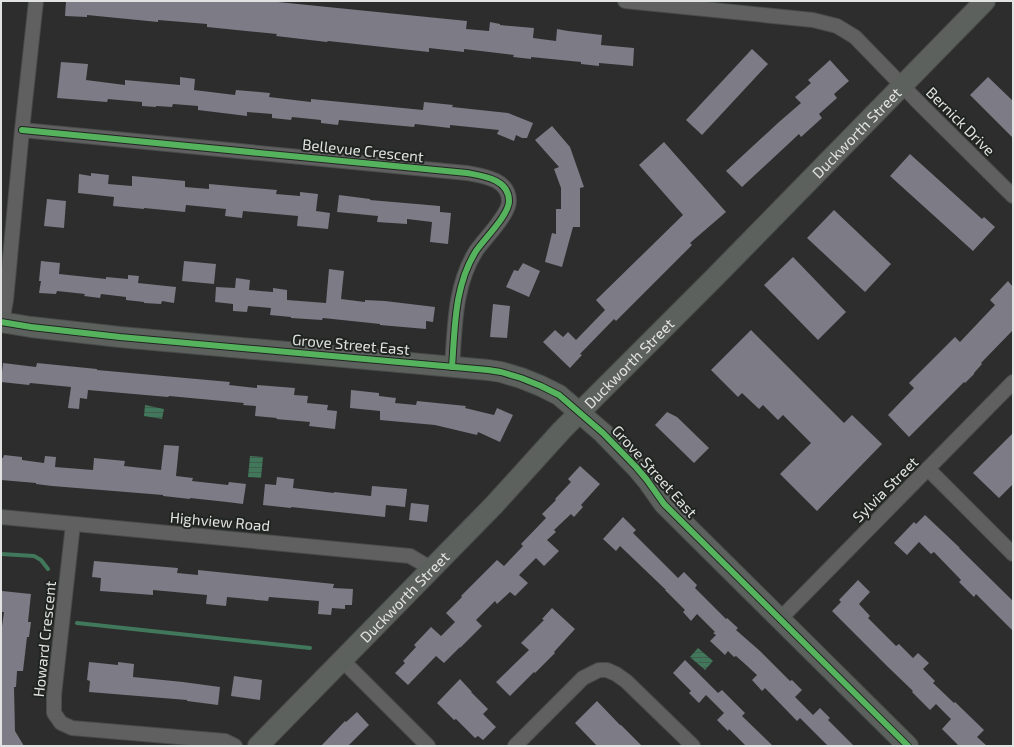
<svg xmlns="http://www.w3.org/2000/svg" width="1014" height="747" font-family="'Exo 2',sans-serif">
<defs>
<pattern id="water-rules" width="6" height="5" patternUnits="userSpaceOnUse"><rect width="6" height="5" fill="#41775a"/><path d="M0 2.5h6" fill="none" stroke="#425e4f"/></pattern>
</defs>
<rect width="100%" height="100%" fill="#2c2d2c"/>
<g fill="url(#water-rules)">
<path d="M145 405 164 409 162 419 144 416Z"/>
<path d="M250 456 263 457 261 478 248 477Z"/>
<path d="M698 648 713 661 705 670 690 657Z"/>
</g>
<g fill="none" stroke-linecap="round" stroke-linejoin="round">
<g stroke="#41775a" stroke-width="4">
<path d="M1 554 34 556 41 560 48 569"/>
<path d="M77 623 310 648"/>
</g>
</g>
<g fill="#7c7b86">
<path d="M66 1H268L467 21 466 29 489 31 490 22 500 24V25L534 28 533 38 556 41 557 29 568 31 602 35 601 45 634 48 633 66 599 63V66L581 64V62L531 57V59L513 57 514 55 464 49V52L429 48V52L328 41 327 42 276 36 277 34 207 27V24L158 20V22L87 15V17L65 16Z"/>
<path d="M752 49 768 64 702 135 686 120Z"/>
<path d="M830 60 849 81 834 94 837 98 819 114 822 118 801 137 799 134 742 187 726 171 779 122 801 103 795 97 811 83 808 80Z"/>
<path d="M61 62 88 64 86 80 125 85V80L180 85V77L195 79 194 90 235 95 236 90 270 93 269 97 311 102V99L423 110 424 102 453 105 452 107 508 113 533 123 527 138H522L516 135 514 141 497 134 499 130 450 125V128L415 124 414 127 339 120 338 125 321 123V120L292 117 291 120 272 118V114L247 112V116L198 110V106L173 104 172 107 156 106V107L142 106V102L119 100 108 99 107 102 57 98Z"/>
<path d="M988 77 1013 101V138L970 95Z"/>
<path d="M552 126 570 147 584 187 580 188V227H573L562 267 545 262 552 233 556 234V209H561V188L554 169 559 167 535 140Z"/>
<path d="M664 142 726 212 690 243 692 245 616 321 614 319 580 354 582 355 570 368 543 342 555 330 563 337 568 332 576 340 605 310 596 300 683 215 639 165Z"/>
<path d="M910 154 982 219 984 217 995 227 973 251 890 176Z"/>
<path d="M91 173 109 175 108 184 132 186V176L185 181V187L209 189V184L277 190 276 194 300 196V192L318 194 316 211 330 213 328 229 297 226 298 216 243 211 242 218 225 216 226 209 186 205 185 212 144 208V209L113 206 114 197 78 193 79 174 91 176Z"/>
<path d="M339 195 370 199V200L440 206V212L451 213 448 244 430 242 432 222 407 219V224L377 222 378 216 337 212Z"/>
<path d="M47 199 66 201 64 228 44 226Z"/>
<path d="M834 210 891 264 865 292 807 238Z"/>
<path d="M793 257 846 312 818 340 764 285Z"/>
<path d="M41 261 60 263 59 274 106 279V277L128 279V275L139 276 138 283 176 287 174 303 162 301 161 304 144 303V302L126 300V297L101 294 100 298 84 296 85 294 57 291 56 294 39 293 41 281H39Z"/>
<path d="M184 261 216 264 214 284 182 281Z"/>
<path d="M523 263 540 271 529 297 506 287 514 270 518 271Z"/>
<path d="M329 269 344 271 341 299 365 302V300L385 301 435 307 433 322 426 321V329L380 325V324L323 318 322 320 291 318V317L270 315 271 308 248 306 247 312 233 311V304L215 302 216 287 235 288 236 278 250 280 249 290 273 292V288L287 290V300L326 303Z"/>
<path d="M1008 281 1013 287V330L981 363 982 364 974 373V374L965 383 964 382 909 437 888 415 914 388 909 383 955 337 960 342 995 305 990 300Z"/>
<path d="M493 304 510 306 507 338 490 337Z"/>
<path d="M751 330 844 423 852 415 882 444 817 511 780 474 811 443 783 415 778 420 763 405 759 409 742 393 738 397 711 370Z"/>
<path d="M3 363 36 367 37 363 97 369V370L230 382 229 385 257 388V385L295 388 294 395 308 396 307 403 328 405 327 410 337 411 335 429 309 426 310 422 276 419 277 418 255 416 256 406 243 405 244 403 169 396 168 397 88 390 87 399 80 398 79 409 68 408 71 387 30 383 29 385 1 382Z"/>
<path d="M351 390 379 393V396L396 398 395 403 416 405 417 401 466 406 465 408 494 415 497 408 513 415 500 442 478 432 477 435 435 425 380 420V411L350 408Z"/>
<path d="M667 412 677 417 709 448 694 463 655 425Z"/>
<path d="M1013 433V484L999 498 973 473Z"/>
<path d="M164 445 179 446 176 476 193 478 192 481 228 485 229 482 246 484 243 504 227 502 190 498V499L163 496V495L52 486 36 484V483L1 480V458H3L4 455 22 457V460L44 463 45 456 56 457 55 467 93 470 94 458 125 461 124 466 161 470Z"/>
<path d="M580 466 600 484 581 505 583 507 574 517 571 514 554 530 556 532 547 540 559 551 544 566 536 558 519 575 528 583 515 596 510 592 497 604 495 601 476 620 482 626 460 648V647L444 663 436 656 408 685 395 673 405 663 403 661 416 647 414 645 431 627 441 636 455 622 446 613 462 597 461 596 497 560 504 566 523 546 521 544 546 518 542 514 556 500 555 499 571 482 568 479Z"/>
<path d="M277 477 294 479 293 488 334 493V492L371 496 372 486 407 489 405 507 386 505 385 517 291 507V508L263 505 265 484 276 485Z"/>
<path d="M411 503 429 505 427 522 409 520Z"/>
<path d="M925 515 960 548H959L1013 601V631L976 594 974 597 959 582 961 580 934 552 931 554 919 542 907 555 894 543 914 522 916 524Z"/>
<path d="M623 517 636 530 633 533 678 578 684 572 697 585 695 588 726 619 727 618 738 628 736 630 760 651 790 681 792 680 802 690 795 697 813 715 820 708 830 718 828 720 854 746H828L800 718 797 721 765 688 762 691 752 680 757 675 745 664 736 656 734 657 728 651 725 655 710 641 716 635 713 633 715 632 697 614 691 621 683 612 685 610 665 590H666L620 546 616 551 603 539Z"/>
<path d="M94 561 178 568 177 573 198 575V570L334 584 333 588 353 589 352 605H345V609L332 608 331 615 318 614 319 601 269 597 268 601 227 597 226 606 206 604 207 595 153 590V595L100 591 101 578 92 577Z"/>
<path d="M858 580 870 592 859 604 870 616 868 618 896 646 899 644 913 658 918 653 929 663 923 669 935 681 933 683 954 703 955 702 984 730 977 737 987 746H959L942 729 951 719 936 704 930 710 912 692 913 691 888 667 832 611 841 602 839 600Z"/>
<path d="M2 591 31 594 28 622H31L29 637H27L23 671H17L16 687H14L15 731 24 746H1V633L4 612H1Z"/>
<path d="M552 608 575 629 554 652 555 653 535 673 534 672 510 696 496 682 529 650 521 643 544 620 542 619Z"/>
<path d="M685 660 718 693 722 690 745 713 742 716 773 746H746L729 729 728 731 717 720 724 713 706 695 699 703 689 693 691 691 673 673Z"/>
<path d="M89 662 118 665V662L134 664 133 677 183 682 220 687 218 705 187 701V700L89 692 90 681 87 680Z"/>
<path d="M234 676 262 680 260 700 231 696Z"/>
<path d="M460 679 472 692H471L488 709 483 714 496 727 483 740 478 736 475 738 456 719 454 720 437 703Z"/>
<path d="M597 701 620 725H621L642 746H597L575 723Z"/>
<path d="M357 712 369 725 348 746H321L345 721 346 722Z"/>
</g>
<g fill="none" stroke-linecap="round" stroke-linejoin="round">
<defs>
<g id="street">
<path d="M625 1 813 20 837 26 855 37 922 106 1013 196"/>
<path d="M22 130 467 173C483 176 509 179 509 201 509 215 484 239 476 251 454 286 455 328 452 367"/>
<path d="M2 322 6 300 22 130 36 1"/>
<path d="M928 469 1013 554"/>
<path d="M1 517 410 556 432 569"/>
<path d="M73 524 54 695V713L61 723 72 728 225 741 235 746"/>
<path d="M780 619 1013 382"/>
<path d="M342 660 428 746"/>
<path d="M515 746 583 678 599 670H607L616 674 626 681 693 746"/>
</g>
<g id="secondary">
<path d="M1 322 31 327 120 337 488 370 501 372 521 378 541 386 559 395 603 433 636 467 647 480 664 504 908 746"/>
<path id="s1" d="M258 746 494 505 562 430 716 276 985 1"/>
</g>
</defs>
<use href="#street" stroke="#494b4a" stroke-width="16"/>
<use href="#secondary" stroke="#494b4a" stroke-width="22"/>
<use href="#street" stroke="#5f605f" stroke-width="14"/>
<use href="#secondary" stroke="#5c615e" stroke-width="20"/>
<defs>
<g id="cycleway">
<path d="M22 130 467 173C483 176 509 179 509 201 509 215 484 239 476 251 454 286 455 328 452 367"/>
<path d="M1 322 31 327 120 337 488 370 501 372 521 378 541 386 559 395 603 433 636 467 647 480 664 504 908 746"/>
</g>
</defs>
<use href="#cycleway" stroke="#212522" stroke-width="8"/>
<use href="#cycleway" stroke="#56b35d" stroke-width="6"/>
</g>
<g text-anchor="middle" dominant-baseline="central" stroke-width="4" stroke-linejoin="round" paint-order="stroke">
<g font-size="15" fill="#e0e3e1" stroke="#212522">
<text transform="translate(961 121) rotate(45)">Bernick Drive</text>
<text stroke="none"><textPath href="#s1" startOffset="857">Duckworth Street</textPath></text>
<text transform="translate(363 150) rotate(6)">Bellevue Crescent</text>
<text transform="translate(351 344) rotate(5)">Grove Street East</text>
<text stroke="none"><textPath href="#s1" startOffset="533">Duckworth Street</textPath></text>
<text transform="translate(655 471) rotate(48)">Grove Street East</text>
<text transform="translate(885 489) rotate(-45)">Sylvia Street</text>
<text transform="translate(220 521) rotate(5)">Highview Road</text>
<text stroke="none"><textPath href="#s1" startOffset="209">Duckworth Street</textPath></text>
<text transform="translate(44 639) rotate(-84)">Howard Crescent</text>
</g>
</g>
<rect width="1014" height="747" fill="none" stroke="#e0e3e1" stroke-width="4"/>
</svg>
